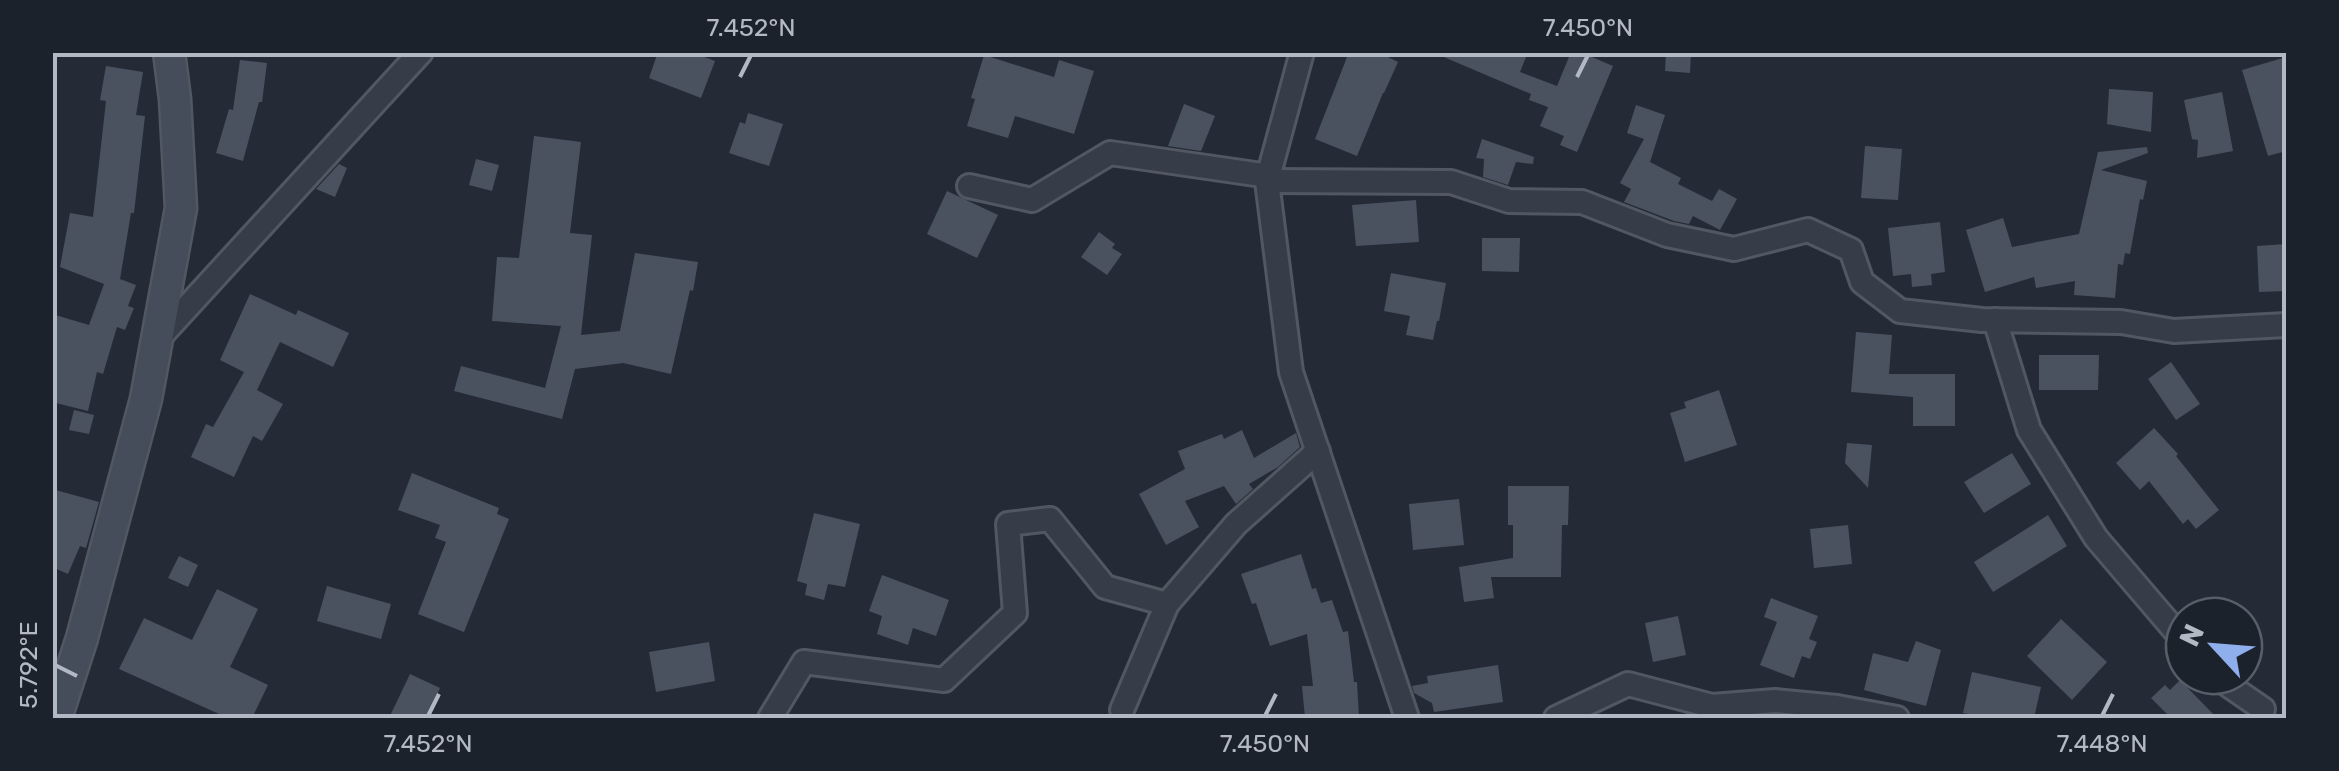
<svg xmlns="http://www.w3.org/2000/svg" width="2339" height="771" font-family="Rubik,sans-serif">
<rect width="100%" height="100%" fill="#242b37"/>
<g fill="#4a5260">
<path d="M658 52H691L715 61 701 98 649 78Z"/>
<path d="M1349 52H1378L1398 62 1384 93H1383L1357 156 1315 139Z"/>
<path d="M1432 52H1528L1520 72 1557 86 1571 52H1580L1613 66 1577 152 1560 145 1564 136 1540 126 1548 107 1529 100 1531 94Z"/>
<path d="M1666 52H1691L1690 73 1665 71Z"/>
<path d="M984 55 1054 77 1059 60 1094 71 1074 134 1015 116 1008 138 967 126 975 99 971 98Z"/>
<path d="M2286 57V151L2268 156 2242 70Z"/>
<path d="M240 60 267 63 262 102H259L243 161 216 153 229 109 233 110Z"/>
<path d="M106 66 143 72 136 115 145 116 134 213H131L120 279 136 285 128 306 134 308 125 330 117 327 103 374 97 372 88 411 52 402V314L89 325 104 284 60 267 70 213 93 217 106 101 100 100Z"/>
<path d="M2109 89 2153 92 2151 132 2107 124Z"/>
<path d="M2222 92 2233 151 2197 158 2198 140 2192 139 2184 100Z"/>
<path d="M1184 104 1215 116 1201 151 1168 146Z"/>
<path d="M1636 105 1665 115 1650 162 1681 178 1678 184 1712 201 1719 189 1737 199 1720 230 1693 216 1689 224 1674 221 1624 202 1631 189 1620 183 1644 139 1627 133Z"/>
<path d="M748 113 783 124 769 166 729 153 740 122 745 124Z"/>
<path d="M534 136 581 142 570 233 592 235 581 335 620 331 635 253 698 262 693 291 690 290 671 374 623 363 575 369 562 419 454 391 461 366 545 388 561 326 492 321 497 257 519 258Z"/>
<path d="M1482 139 1534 157 1533 164 1516 162 1508 185 1483 177 1484 159 1476 158Z"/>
<path d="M1865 146 1902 149 1898 200 1861 198Z"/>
<path d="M2147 147 2148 153 2101 170 2147 181 2143 200 2140 199 2130 254 2125 253 2123 265 2118 264 2115 298 2074 295 2075 281 2036 288 2034 277 1985 292 1966 230 2003 218 2012 247 2079 234 2098 152Z"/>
<path d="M476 159 499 165 492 191 469 185Z"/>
<path d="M339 164 347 168 335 197 316 189Z"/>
<path d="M947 191 998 215 977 258 927 234Z"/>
<path d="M1416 200 1419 242 1356 246 1352 205Z"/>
<path d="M1940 222 1945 272 1931 274 1932 285 1912 287 1911 274 1893 276 1888 228Z"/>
<path d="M1099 232 1115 244 1112 248 1122 254 1107 275 1081 257Z"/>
<path d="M1482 238H1520L1519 272 1482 271Z"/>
<path d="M2286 244V291L2259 292 2257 246Z"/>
<path d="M1391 273 1446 283 1439 321H1437L1433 340 1406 335 1410 316 1384 311Z"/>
<path d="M250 294 296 315 298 310 349 333 333 367 280 342 257 390 283 404 262 441 253 436 234 477 191 457 206 424 213 427 244 372 220 360Z"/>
<path d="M1856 332 1892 335 1889 374H1955V426H1913V397L1851 392Z"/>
<path d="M2039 355H2099L2098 390H2039Z"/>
<path d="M2171 362 2200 404 2176 420 2148 379Z"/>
<path d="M1719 390 1737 445 1685 462 1670 413 1686 408 1684 402Z"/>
<path d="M74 410 94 415 89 434 69 430Z"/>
<path d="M2154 428 2178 454 2176 456 2219 510 2196 529 2188 519 2183 524 2149 481 2140 490 2116 463Z"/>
<path d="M1242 430 1254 458 1296 433 1300 447 1278 467 1249 484 1253 489 1236 504 1224 486 1185 501 1199 527 1166 545 1139 494 1185 469 1178 451 1222 434 1224 439Z"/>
<path d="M1847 443 1872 445 1868 488 1845 463Z"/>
<path d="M2012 453 2031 484 1984 513 1964 482Z"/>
<path d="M412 473 499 508 497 514 509 519 464 632 418 614 446 542 435 538 440 525 398 510Z"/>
<path d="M1508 486H1569L1568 525H1562L1561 577H1491L1494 598 1464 602 1459 567 1513 558V525H1508Z"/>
<path d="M52 489 99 502 86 548 80 546 68 574 52 567Z"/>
<path d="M1459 499 1464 545 1413 550 1409 504Z"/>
<path d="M814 513 860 524 845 587 828 584 824 600 805 595 807 584 797 581Z"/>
<path d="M2048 515 2067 546 1993 592 1974 562Z"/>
<path d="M1848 525 1852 564 1814 568 1810 529Z"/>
<path d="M1301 554 1312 589 1316 588 1321 603 1332 600 1343 632 1348 631 1354 682H1357L1359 718H1305L1302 686H1313L1307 634 1270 646 1256 603 1252 604 1241 574Z"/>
<path d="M179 556 198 565 188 587 168 578Z"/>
<path d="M882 575 949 600 936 636 913 628 908 645 877 634 882 616 869 611Z"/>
<path d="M327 586 391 604 381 639 317 621Z"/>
<path d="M217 589 258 609 230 667 268 685 252 718H228L119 669 144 618 192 640Z"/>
<path d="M1771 598 1818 616 1809 639 1817 642 1810 659 1802 656 1794 678 1760 665 1777 622 1764 617Z"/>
<path d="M1678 616 1686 655 1653 662 1645 623Z"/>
<path d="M2061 619 2107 662 2072 700 2027 656Z"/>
<path d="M1916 641 1941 650 1926 706 1864 690 1873 653 1908 662Z"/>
<path d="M709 642 715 681 656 692 649 652Z"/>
<path d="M1498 665 1503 702 1434 712 1432 703 1414 693 1412 686 1428 683 1427 676Z"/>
<path d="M1972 672 2041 687 2034 718H1990L1963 713Z"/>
<path d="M410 674 440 688 426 718H389Z"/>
<path d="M2180 680 2217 718H2171L2151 698 2165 685 2170 690Z"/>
</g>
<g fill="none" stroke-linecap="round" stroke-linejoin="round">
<defs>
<g id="minor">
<path d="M1302 52 1267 181 1291 372 1407 718"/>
<path d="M1267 181 1451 182 1509 201 1582 202 1667 235 1734 249 1808 230 1851 250 1862 282 1900 311 1982 320 2121 322 2174 331 2286 325"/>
<path d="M969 186 1032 200 1110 153 1269 176"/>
<path d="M1995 320 2029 430 2096 538 2184 641"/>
<path d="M157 340 421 52"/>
<path d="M2215 676 2263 709"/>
<path d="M1122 710 1167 604"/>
<path d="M770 718 804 662 944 680 1015 613 1008 524 1050 519 1105 587 1167 604 1236 524 1318 451"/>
<path d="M1556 718 1628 684 1712 706 1775 701 1837 707 1897 718"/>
</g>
<path id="secondary" d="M56 718 82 638 146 399 181 208 175 99 169 52"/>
</defs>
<use href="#minor" stroke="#525862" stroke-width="28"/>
<use href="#secondary" stroke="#525862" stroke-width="35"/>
<use href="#minor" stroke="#373d48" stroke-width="22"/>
<use href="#secondary" stroke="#454c5a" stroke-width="30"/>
</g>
<path fill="none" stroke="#b2b8c4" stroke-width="4" d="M740 77 751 55M1577 77 1588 55M55 665 77 676M428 716 439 694M1265 716 1276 694M2102 716 2113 694"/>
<rect width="2339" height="771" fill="none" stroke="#1c222c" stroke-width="110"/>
<g transform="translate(2214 646) rotate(296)"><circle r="48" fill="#1c222c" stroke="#585e69" stroke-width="2.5"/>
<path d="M0-8L18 38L0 25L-18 38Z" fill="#8faeec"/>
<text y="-15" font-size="28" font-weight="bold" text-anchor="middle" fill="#b2b8c4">N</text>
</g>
<rect x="55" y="55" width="2229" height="661" fill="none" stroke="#b2b8c4" stroke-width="4"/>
<g font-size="25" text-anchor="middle" fill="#b2b8c4">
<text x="751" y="36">7.452°N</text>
<text x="1588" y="36">7.450°N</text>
<text transform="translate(28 665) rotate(-90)" y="9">5.792°E</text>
<text x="428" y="752">7.452°N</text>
<text x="1265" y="752">7.450°N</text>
<text x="2102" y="752">7.448°N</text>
</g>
</svg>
